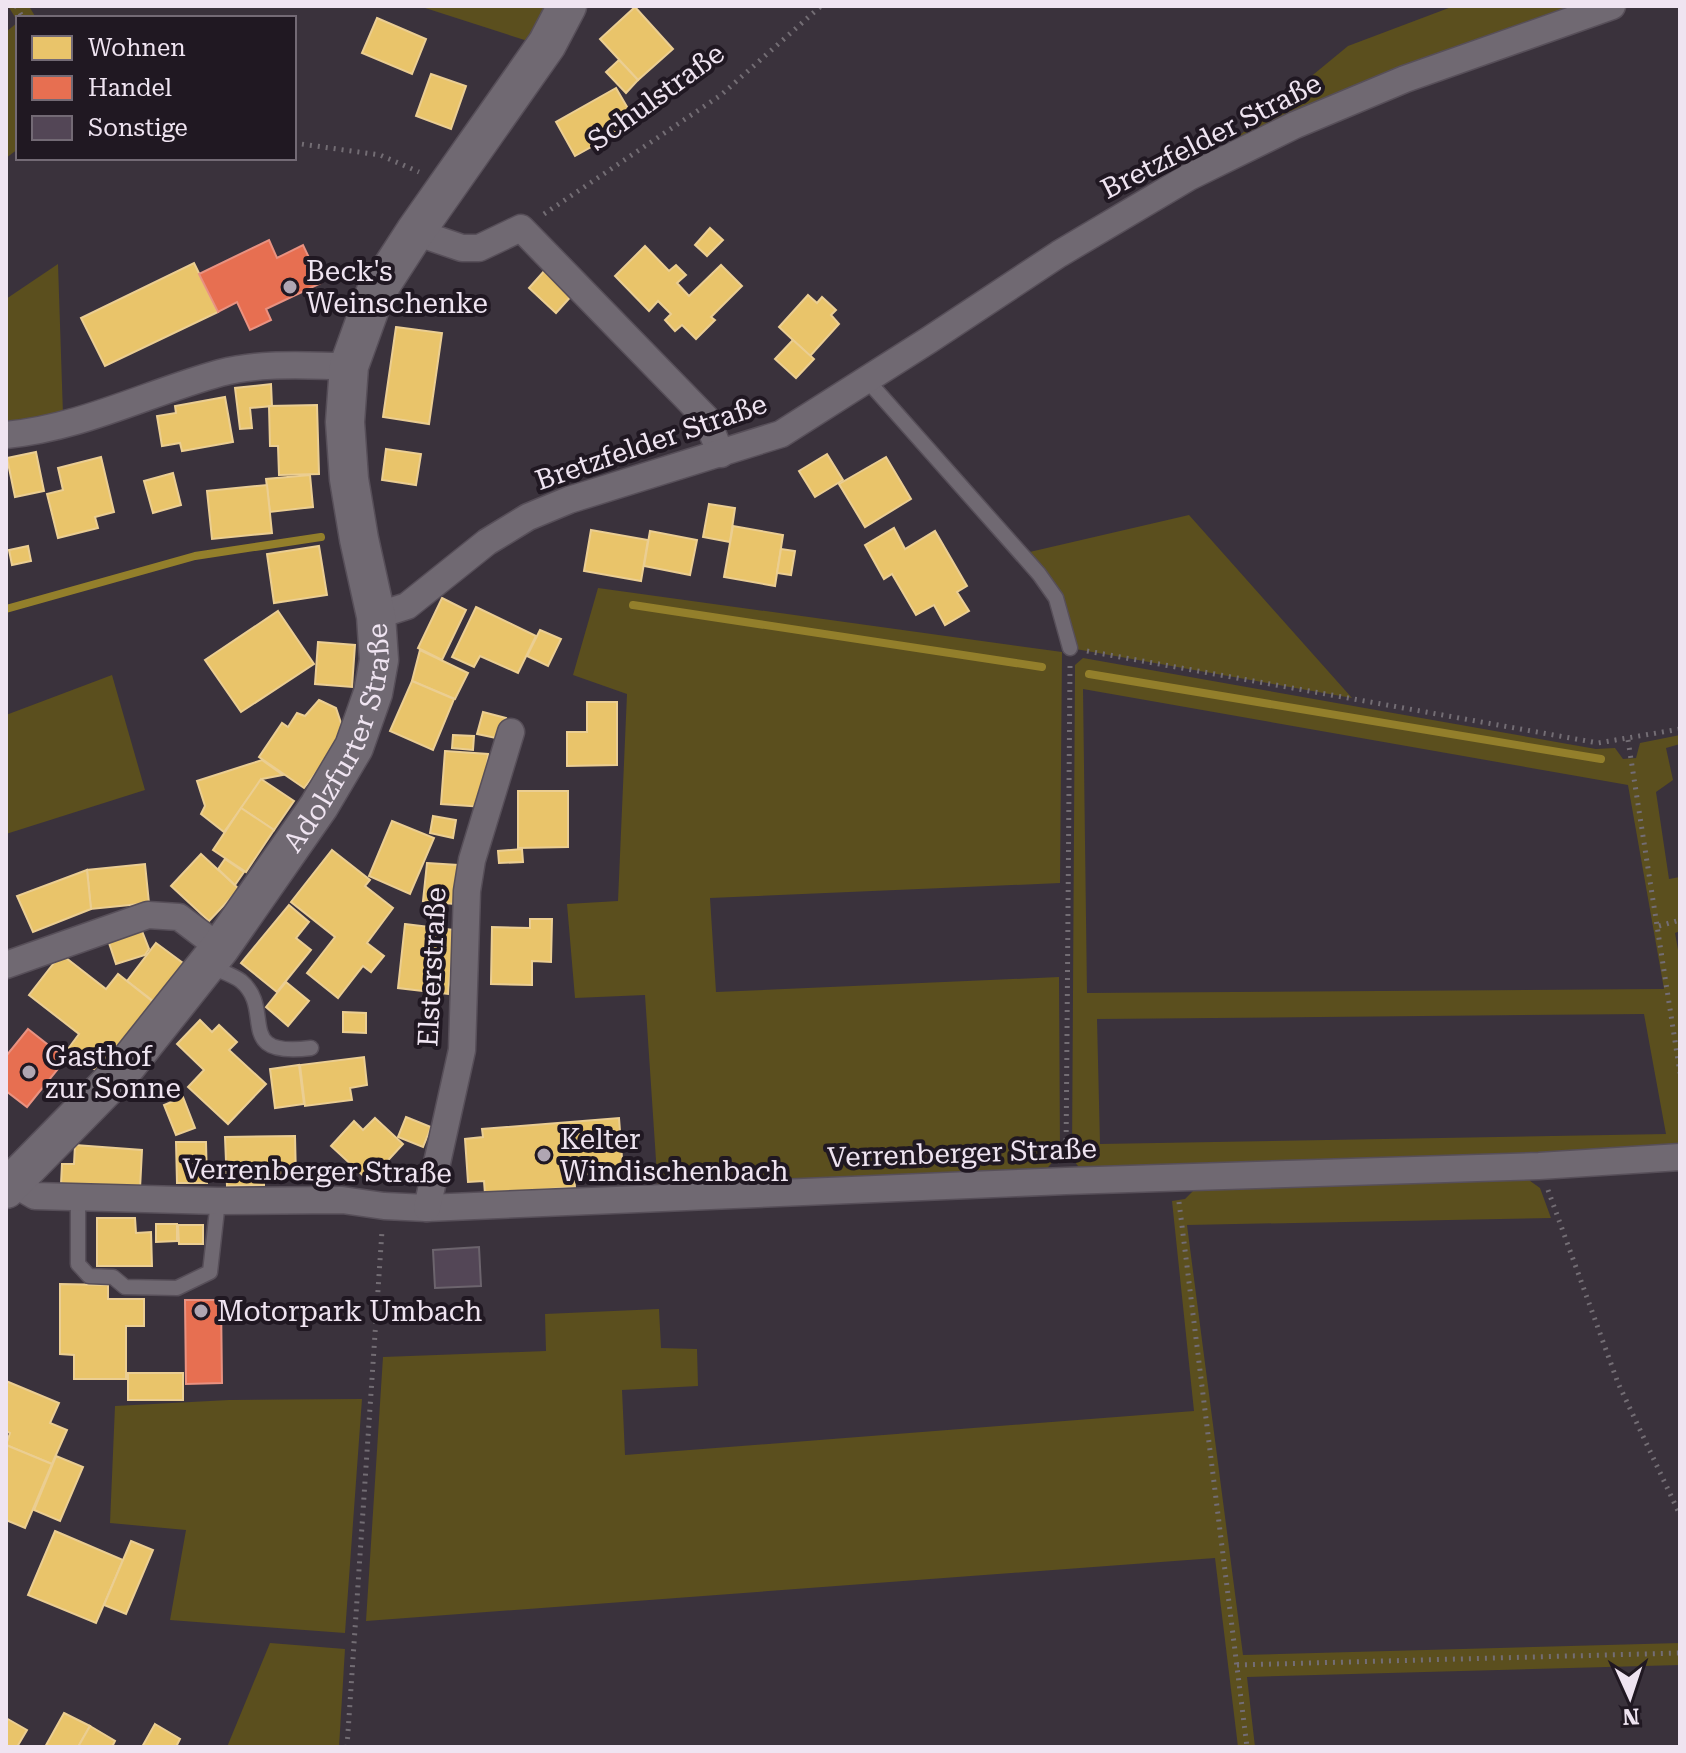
<svg xmlns="http://www.w3.org/2000/svg" width="1686" height="1753" font-family="'Roboto Serif',serif">
<rect width="100%" height="100%" fill="#3a323c"/>
<g fill="#5b4f1e" fill-rule="evenodd">
<path d="M8 6H29L36 18H18V149L6 158V32L18 22Z"/>
<path d="M419 6H554L534 43Z"/>
<path d="M1454 6H1612L1189 177 1348 46Z"/>
<path d="M58 264 63 415 6 428V299Z"/>
<path d="M1189 515 1352 698 1070 648 1065 623 1021 554Z"/>
<path d="M598 588 1062 652 1060 883 710 898 716 992 1059 977 1060 1153 1044 1172 658 1190 645 995 575 998 567 904 618 901 627 694 573 675Z"/>
<path d="M1083 658 1596 749 1615 748 1623 759 1636 758 1640 743 1680 735V744L1666 748 1673 780 1656 792 1669 879 1680 877V931L1675 933 1680 961V1147L1545 1157 1081 1170 1072 1158 1075 665ZM1083 689 1628 785 1664 989 1087 993ZM1644 1014 1666 1134 1100 1144 1097 1019Z"/>
<path d="M112 675 145 790 6 834V715Z"/>
<path d="M1526 1178 1540 1188 1551 1218 1187 1225 1243 1655 1680 1643V1665L1247 1677 1255 1747H1238L1215 1558 366 1621 383 1357 546 1351 545 1314 659 1309 661 1348 697 1349 698 1386 622 1390 625 1455 1194 1411 1172 1201 1185 1199 1197 1187Z"/>
<path d="M362 1399 345 1633 170 1620 186 1530 110 1523 115 1406 229 1400Z"/>
<path d="M270 1643 345 1649 339 1747H227Z"/>
</g>
<g fill="#e9c46a" stroke="#ebce92" stroke-width="2">
<path d="M635 7 673 49 638 80 600 39Z"/>
<path d="M377 18 426 39 412 74 362 53Z"/>
<path d="M619 60 638 80 626 93 606 72Z"/>
<path d="M431 74 466 86 451 129 416 116Z"/>
<path d="M616 88 636 122 575 156 556 122Z"/>
<path d="M710 228 723 240 707 256 695 245Z"/>
<path d="M645 246 669 271 676 265 686 275 677 283 689 296 721 265 742 286 711 317 715 320 696 339 682 325 675 331 665 320 671 314 658 301 649 311 615 276Z"/>
<path d="M194 263 218 312 105 366 81 318Z"/>
<path d="M546 269 574 293 556 313 529 288Z"/>
<path d="M808 295 817 303 822 297 836 310 831 315 839 324 810 356 779 327Z"/>
<path d="M396 327 442 333 429 424 383 417Z"/>
<path d="M793 340 814 359 796 378 775 359Z"/>
<path d="M271 384 272 406 250 408 252 428 240 429 235 388Z"/>
<path d="M225 397 233 442 182 451 180 443 162 446 157 416 176 413 175 406Z"/>
<path d="M317 405 319 474 279 475 278 446H270L269 406Z"/>
<path d="M386 449 421 454 416 485 382 480Z"/>
<path d="M36 452 44 491 15 497 7 458Z"/>
<path d="M827 454 843 480 815 497 799 471Z"/>
<path d="M101 457 114 512 95 517 98 528 58 538 47 494 63 490 58 468Z"/>
<path d="M886 457 911 499 865 527 839 484Z"/>
<path d="M173 473 181 505 153 513 144 481Z"/>
<path d="M310 475 313 507 270 512 266 479Z"/>
<path d="M267 485 272 533 212 539 207 491Z"/>
<path d="M709 504 735 508 730 542 703 537Z"/>
<path d="M733 526 783 535 775 586 724 577Z"/>
<path d="M894 528 905 549 935 531 967 586 957 592 969 611 945 625 934 605 916 615 892 574 884 579 865 545Z"/>
<path d="M591 530 648 540 641 581 584 571Z"/>
<path d="M650 531 697 540 690 575 644 566Z"/>
<path d="M28 546 31 561 12 565 9 550Z"/>
<path d="M319 546 327 595 274 603 267 554Z"/>
<path d="M781 549 795 551 791 575 777 573Z"/>
<path d="M442 598 466 610 442 660 418 648Z"/>
<path d="M476 607 536 636 518 673 480 656 474 667 452 657Z"/>
<path d="M278 611 314 664 241 712 205 660Z"/>
<path d="M540 630 561 639 548 666 527 656Z"/>
<path d="M318 642 355 645 352 687 315 684Z"/>
<path d="M420 650 468 673 455 699 412 681Z"/>
<path d="M412 681 454 699 433 750 390 731Z"/>
<path d="M319 700 336 708 345 735 304 788 259 757 282 723 288 727 297 713 305 716Z"/>
<path d="M587 702H617V765L567 766V732H587Z"/>
<path d="M483 712 506 718 501 739 477 734Z"/>
<path d="M453 735 474 736 473 750 452 748Z"/>
<path d="M445 751 488 754 484 807 441 804Z"/>
<path d="M262 760 283 775 262 779 224 832 201 814 205 806 197 781Z"/>
<path d="M261 779 294 801 274 830 241 808Z"/>
<path d="M518 791H568V847L518 848Z"/>
<path d="M241 808 274 830 246 872 213 850Z"/>
<path d="M433 816 456 820 453 838 430 833Z"/>
<path d="M392 821 434 838 410 894 369 876Z"/>
<path d="M522 849 523 862 499 863 498 851Z"/>
<path d="M332 850 370 880 365 886 393 908 367 943 384 956 371 972 363 966 338 998 307 973 335 937 291 902Z"/>
<path d="M201 854 239 889 209 921 171 886Z"/>
<path d="M225 859 244 872 235 885 218 869Z"/>
<path d="M427 863 458 865 454 904 423 901Z"/>
<path d="M145 864 149 903 91 909 87 870Z"/>
<path d="M87 870 91 909 33 932 17 896Z"/>
<path d="M289 905 309 922 296 938 311 950 277 992 241 963Z"/>
<path d="M530 919H552L551 962 532 961V985L491 984 492 927 530 928Z"/>
<path d="M405 924 455 930 448 994 398 988Z"/>
<path d="M140 926 149 949 145 955 116 964 107 937Z"/>
<path d="M156 943 187 966 157 1004 127 981Z"/>
<path d="M61 954 106 989 118 974 157 1005 102 1075 68 1049 79 1034 29 995Z"/>
<path d="M286 982 309 1001 288 1026 266 1007Z"/>
<path d="M343 1012 366 1013V1033L343 1032Z"/>
<path d="M200 1020 212 1032 219 1025 237 1042 229 1050 266 1084 228 1124 188 1087 204 1070 177 1044Z"/>
<path d="M364 1057 367 1085 350 1088 352 1100 305 1106 300 1065Z"/>
<path d="M299 1065 304 1104 275 1108 270 1069Z"/>
<path d="M183 1097 195 1128 176 1135 164 1105Z"/>
<path d="M406 1117 431 1127 423 1147 398 1137Z"/>
<path d="M375 1118 403 1144 369 1181 331 1146 354 1121 363 1130Z"/>
<path d="M619 1118 623 1171 574 1175 575 1187 485 1194 484 1181 468 1182 465 1139 483 1137 482 1129Z"/>
<path d="M295 1136 296 1178 264 1179V1185L227 1186 225 1137Z"/>
<path d="M176 1142H206L207 1183H177Z"/>
<path d="M75 1145 142 1150 140 1189 61 1184 62 1164H74Z"/>
<path d="M97 1218H135L136 1233 151 1232 152 1266H97Z"/>
<path d="M156 1224H177V1241L156 1242Z"/>
<path d="M178 1225H203V1244H179Z"/>
<path d="M60 1284 108 1285V1299H144V1326H126V1379H74V1355L60 1354Z"/>
<rect x="128" y="1373" width="55" height="27"/>
<path d="M6 1381 59 1403 50 1423 67 1430 52 1464 6 1445 10 1433 6 1431Z"/>
<path d="M6 1445 52 1464 25 1528 6 1520Z"/>
<path d="M56 1456 83 1467 60 1521 34 1510Z"/>
<path d="M55 1531 123 1560 96 1623 28 1595Z"/>
<path d="M131 1541 153 1550 126 1614 104 1605Z"/>
<path d="M64 1713 90 1726 78 1747H45Z"/>
<path d="M6 1718 27 1730 17 1747H6Z"/>
<path d="M155 1724 180 1739 176 1747H142Z"/>
<path d="M90 1726 115 1741 112 1747H78Z"/>
</g>
<g fill="#e76f51" stroke="#e99281" stroke-width="2">
<path d="M269 240 277 258 303 245 321 283 266 309 271 320 250 330 237 302 218 312 199 274Z"/>
<path d="M28 1029 66 1059 27 1107 6 1091V1056Z"/>
<path d="M185 1300H221L222 1383 186 1384Z"/>
</g>
<g fill="none" stroke-linecap="round" stroke-linejoin="round">
<g stroke="#937f2b" stroke-width="8">
<path d="M633 605 1042 667"/>
<path d="M6 609 195 556 321 537"/>
<path d="M1089 674 1601 759"/>
</g>
</g>
<path fill="#534656" stroke="#6c646d" stroke-width="2" d="M479 1247 481 1286 435 1288 433 1250Z"/>
<g fill="none" stroke-linecap="round" stroke-linejoin="round">
<defs>
<g id="service">
<path d="M867 380 1039 574 1056 598 1070 648"/>
<path d="M207 965C217 970 232 974 241 981 276 1010 232 1058 311 1048"/>
<path d="M78 1196V1264L89 1276 113 1277 125 1287 177 1288 210 1272 218 1201"/>
</g>
<g id="minor">
<path d="M415 232 462 248H479L521 228 706 418 721 454"/>
<path d="M6 435C81 428 148 393 220 373 262 362 307 366 349 366"/>
<path d="M376 616 407 606 487 542 528 517 569 500 781 434 929 340 1059 254 1189 177 1295 125 1405 79 1612 6"/>
<path d="M6 965 148 915 179 917 220 948"/>
<path d="M11 1182 35 1196 218 1201 342 1200 384 1206 427 1208 1066 1181 1539 1166 1680 1157"/>
<path d="M427 1208 462 1050 467 891 472 860 511 732"/>
</g>
<g id="secondary">
<path id="s1" d="M6 1189 123 1070 220 948 319 806 354 747 373 693 379 660 376 616 359 539 349 479 345 422 349 366 375 294 415 232 547 44 567 6"/>
</g>
</defs>
<use href="#service" stroke="#574f59" stroke-width="17"/>
<use href="#minor" stroke="#574f59" stroke-width="29"/>
<use href="#secondary" stroke="#574f59" stroke-width="41"/>
<g stroke="#736d74" stroke-width="5" stroke-dasharray="2 6" stroke-linecap="butt">
<path d="M16 6 23 18"/>
<path d="M294 143 380 155 419 172"/>
<path d="M544 214 721 95 821 6"/>
<path d="M1087 651 1598 743 1680 729"/>
<path d="M1628 740 1680 1073"/>
<path d="M1659 926 1680 920"/>
<path d="M1066 1156 1070 666"/>
<path d="M1548 1190 1618 1383 1680 1515"/>
<path d="M1179 1202 1247 1747"/>
<path d="M1237 1665 1680 1653"/>
<path d="M347 1747 382 1231"/>
</g>
<use href="#service" stroke="#706972" stroke-width="14"/>
<use href="#minor" stroke="#706972" stroke-width="26"/>
<use href="#secondary" stroke="#706972" stroke-width="38"/>
</g>
<g fill="#b0a6b2" stroke="#201822" stroke-width="3">
<circle cx="290" cy="287" r="8"/>
<circle cx="29" cy="1072" r="8"/>
<circle cx="544" cy="1155" r="8"/>
<circle cx="201" cy="1311" r="8"/>
</g>
<g text-anchor="middle" dominant-baseline="central" stroke-width="8" stroke-linejoin="round" paint-order="stroke">
<g font-size="28" fill="#efe4f1" stroke="#201822">
<text transform="translate(656 97) rotate(-36)">Schulstraße</text>
<text transform="translate(1211 136) rotate(-27)">Bretzfelder Straße</text>
<text transform="translate(651 442) rotate(-19)">Bretzfelder Straße</text>
<text stroke="none"><textPath href="#s1" startOffset="568">Adolzfurter Straße</textPath></text>
<text transform="translate(432 967) rotate(-87)">Elsterstraße</text>
<text transform="translate(962 1153) rotate(-2)">Verrenberger Straße</text>
<text transform="translate(317 1171) rotate(1)">Verrenberger Straße</text>
</g>
<g font-size="28" fill="#efe4f1" stroke="#201822" text-anchor="start">
<text x="306" y="271">Beck's<tspan x="306" dy="32">Weinschenke</tspan></text>
<text x="45" y="1056">Gasthof<tspan x="45" dy="32">zur Sonne</tspan></text>
<text x="560" y="1139">Kelter<tspan x="560" dy="32">Windischenbach</tspan></text>
<text x="217" y="1311">Motorpark Umbach</text>
</g>
</g>
<rect width="1686" height="1753" fill="none" stroke="#efe4f1" stroke-width="16"/>
<rect x="16" y="16" width="280" height="144" fill="#201822" stroke="#736a75" stroke-width="2"/>
<rect x="32" y="36" width="40" height="24" fill="#e9c46a" stroke="#736a75" stroke-width="2"/>
<text x="88" y="56" font-size="24" fill="#efe4f1">Wohnen</text>
<rect x="32" y="76" width="40" height="24" fill="#e76f51" stroke="#736a75" stroke-width="2"/>
<text x="88" y="96" font-size="24" fill="#efe4f1">Handel</text>
<rect x="32" y="116" width="40" height="24" fill="#534656" stroke="#736a75" stroke-width="2"/>
<text x="88" y="136" font-size="24" fill="#efe4f1">Sonstige</text>
<g transform="translate(1630 1697) rotate(177)" stroke="#201822" stroke-width="6" paint-order="stroke">
<path d="M0-6L14 30L0 20L-14 30Z" fill="#efe4f1"/>
<text y="-12" font-size="22" font-weight="bold" text-anchor="middle" fill="#efe4f1">N</text>
</g>
</svg>
